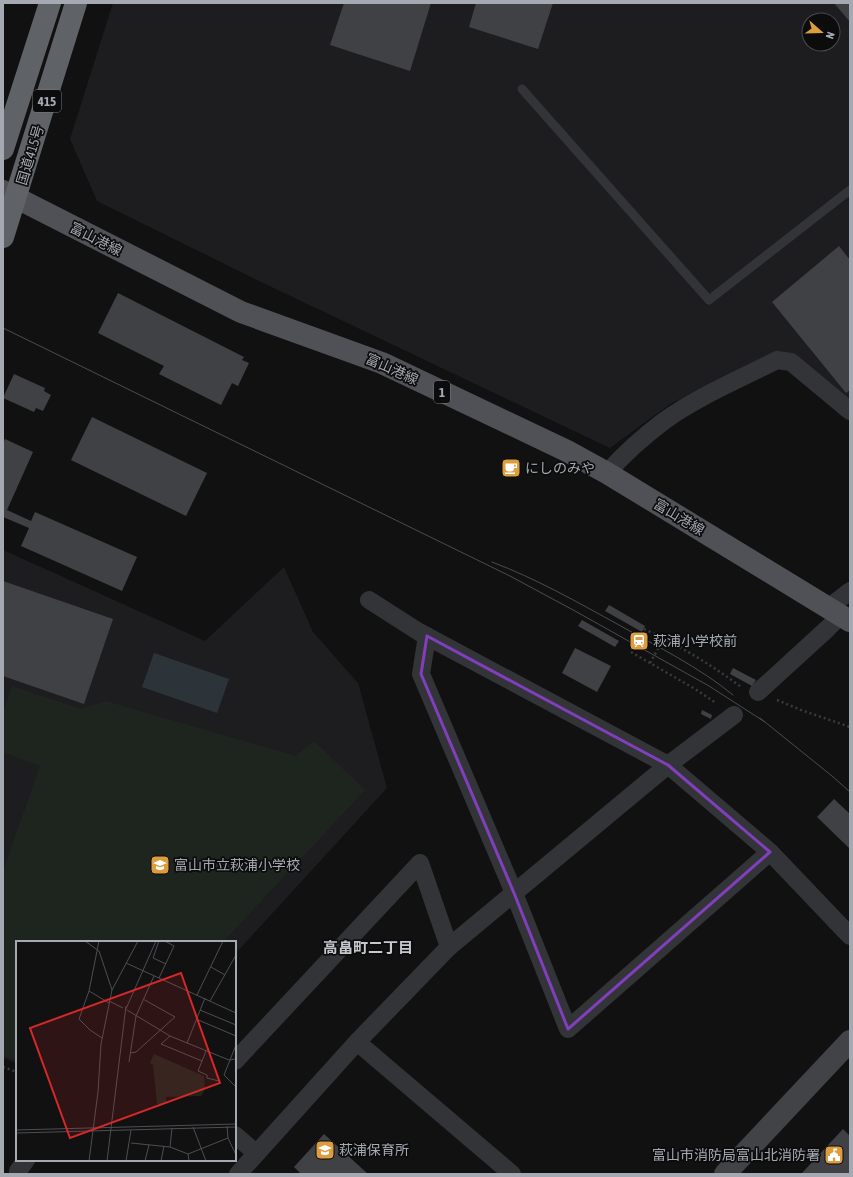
<svg xmlns="http://www.w3.org/2000/svg" width="853" height="1177" font-family="'Asap Condensed','Noto Sans JP',sans-serif">
<rect width="100%" height="100%" fill="#111112"/>
<g fill="#1d1d1f" fill-rule="evenodd">
<path d="M113 3H850V403L769 356 670 404 610 448 257 280 97 201 70 139ZM809 20H833V44H809Z"/>
<path d="M3 550 205 641 284 567 313 632 358 683 387 788 235 954V942H17V1063L3 1058Z"/>
</g>
<path fill="#1e251e" d="M12 686 81 709 106 701 296 756 314 741 365 790 223 942H17V1060L3 1056V871L40 766 3 752V713Z"/>
<path fill="#2c343a" d="M154 653 229 679 217 713 142 687Z"/>
<g fill="#404145">
<path d="M344 3H431L410 71 330 45Z"/>
<path d="M476 3H553L538 49 469 27Z"/>
<path d="M834 3H850V22Z"/>
<path d="M839 246 850 260V390L846 393 772 302Z"/>
<path d="M118 293 244 357 242 360 249 363 238 386 232 383 221 405 159 374 164 366 98 333Z"/>
<path d="M14 374 45 388 44 391 51 395 43 411 36 408 34 412 3 398Z"/>
<path d="M92 417 207 473 186 516 71 460Z"/>
<path d="M5 439 33 452 7 510 31 521 35 512 137 557 122 591 21 546 29 528 3 517V444Z"/>
<path d="M3 581 113 619 84 704 3 676Z"/>
<path d="M609 605 645 626 642 632 605 611Z"/>
<path d="M582 620 619 641 615 647 578 626Z"/>
<path d="M575 648 611 666 597 692 562 673Z"/>
<path d="M733 668 756 680 752 686 730 674Z"/>
<path d="M702 710 712 715 711 719 701 714Z"/>
<path d="M834 799 850 814V849L817 817Z"/>
<path d="M843 1129 850 1136V1174H801Z"/>
<path d="M324 1134 368 1174H301L294 1167Z"/>
</g>
<g fill="none" stroke-linecap="round" stroke-linejoin="round">
<g stroke="#393b3e" stroke-width="2.5" stroke-dasharray="2 3" stroke-linecap="butt">
<path d="M644 629C679 645 708 663 740 686"/>
<path d="M631 652 695 689 716 703"/>
<path d="M650 663 664 638"/>
<path d="M777 700 801 710 850 727"/>
<path d="M3 1067 17 1072"/>
</g>
<path stroke="#333437" stroke-width="9" d="M522 89 709 300 850 190"/>
<g stroke="#333437" stroke-width="18">
<path d="M607 473C623 455 644 436 664 421 697 397 740 379 777 360L791 362 850 411"/>
<path d="M369 600 419 632 668 765 770 852 850 936"/>
<path d="M828 608 850 591"/>
<path d="M427 636 421 674 514 893 568 1029 770 852"/>
<path d="M758 692 827 629 841 615"/>
<path d="M357 1042 512 1174"/>
<path d="M235 1061 420 863 449 947"/>
<path d="M235 1135 256 1153"/>
<path d="M18 1171 26 1160"/>
<path d="M238 1174 357 1042 449 947 668 765 734 715"/>
</g>
<path stroke="#414347" stroke-width="22" d="M725 1174 850 1041"/>
<path stroke="#4f5156" stroke-width="22" d="M3 191 241 312 382 363 567 451 607 473 850 621"/>
<g stroke="#5f6267" stroke-width="22">
<path d="M3 149 50 3"/>
<path d="M3 237 76 3"/>
</g>
<g stroke="#4a4c50" stroke-width="1">
<path d="M3 328 510 576 575 611 709 686 765 722"/>
<path d="M492 562C537 579 577 602 619 625 658 647 699 667 733 695"/>
<path d="M760 718 832 776 850 792"/>
</g>
</g>
<path fill="none" stroke="#813fbd" stroke-width="3" stroke-linejoin="round" d="M427 636 668 765 770 852 568 1029 514 893 421 674Z"/>
<defs>
<symbol id="cafe-square" viewBox="-11 -11 22 22"><rect x="-9" y="-9" width="18" height="18" rx="4" fill="#dd9d3f" stroke="#0c0c0d"/><path d="M-5.5-4.5H6V0H3Q3 3.5 0 3.5H-2.5Q-5.5 3.5-5.5 0ZM3-3.2v2h1.7v-2ZM-6 4.5H4V6H-6Z" fill="#fff"/></symbol>
<symbol id="station-square" viewBox="-11 -11 22 22"><rect x="-9" y="-9" width="18" height="18" rx="4" fill="#dd9d3f" stroke="#0c0c0d"/><path d="M-3-6H3Q5-6 5-4V2Q5 4 3 4L4.5 6H3L1.5 4h-3L-3 6H-4.5L-3 4Q-5 4-5 2V-4Q-5-6-3-6ZM-3.5-4v3h7v-3ZM-3.5 1v1.5H-2V1ZM2 1v1.5H3.5V1Z" fill="#fff"/></symbol>
<symbol id="school-square" viewBox="-11 -11 22 22"><rect x="-9" y="-9" width="18" height="18" rx="4" fill="#dd9d3f" stroke="#0c0c0d"/><path d="M0-5L7-2L0 1L-7-2ZM-4 1L0 2.5L4 1V4Q0 6-4 4Z" fill="#fff"/></symbol>
<symbol id="civic-square" viewBox="-11 -11 22 22"><rect x="-9" y="-9" width="18" height="18" rx="4" fill="#dd9d3f" stroke="#0c0c0d"/><path d="M-.6-6.5H3V-4.5H.6V-3L4-1V1h2V6H-6V1h2V-1L-.6-3ZM-1.2 2.5V6h2.4V2.5Z" fill="#fff"/></symbol>
</defs>
<g fill-rule="evenodd">
<use href="#cafe-square" x="500" y="457" width="22" height="22"/>
<use href="#station-square" x="628" y="630" width="22" height="22"/>
<use href="#school-square" x="149" y="854" width="22" height="22"/>
<use href="#school-square" x="314" y="1139" width="22" height="22"/>
<use href="#civic-square" x="823" y="1144" width="22" height="22"/>
</g>
<g text-anchor="middle" dominant-baseline="central" stroke-width="3.5" stroke-linejoin="round" paint-order="stroke">
<g fill="#0c0c0d" stroke="#767a80" stroke-width="1">
<rect x="33" y="90" width="28" height="22" rx="3"/>
<rect x="434" y="381" width="16" height="22" rx="3"/>
</g>
<g font-size="13" font-weight="bold" fill="#a4a9b2">
<text x="47" y="101">415</text>
<text x="442" y="392">1</text>
</g>
<g font-size="14" fill="#a4a9b2" stroke="#0c0c0d">
<text transform="translate(30 155) rotate(-73)">国道415号</text>
<text transform="translate(96 239) rotate(27)">富山港線</text>
<text transform="translate(392 369) rotate(24)">富山港線</text>
<text transform="translate(679 517) rotate(31)">富山港線</text>
</g>
<g font-size="14" fill="#a4a9b2" stroke="#0c0c0d" text-anchor="start">
<text x="525" y="468">にしのみや</text>
<text x="653" y="641">萩浦小学校前</text>
<text x="174" y="865">富山市立萩浦小学校</text>
<text x="339" y="1150">萩浦保育所</text>
<text x="820" y="1155" text-anchor="end">富山市消防局富山北消防署</text>
</g>
<g font-size="15" font-weight="bold" fill="#c5c8ce" stroke="#0c0c0d">
<text x="368" y="947">高畠町二丁目</text>
</g>
</g>
<g transform="translate(16 941)">
<rect width="220" height="220" fill="#111112"/>
<path d="M138 113 188 135 189 148 185 155 150 156V163H141L137 124 134 122Z" fill="#1e251e"/>
<path fill="none" stroke="#4c4e52" stroke-width="1" d="M69 0 83 10 96 49 85 103 82 151 73 220M83 0 73 50 63 78 74 89 86 97M143 0 137 17 150 23M110 22 220 72M195 26 209 34M143 37 158 5 149 0M96 49 122 0M73 50 93 62M181 54 207 0M93 60 107 67M194 60 220 14M111 69 154 95 213 119 220 118M184 69 220 84M109 70 140 0M180 78 220 95M154 95 145 103 186 120M171 102 189 57M220 104 208 134 220 146M190 110 182 130 191 134V137L203 140M115 112 120 111 159 76 127 58M113 121 120 75 138 35M211 185 212 197M177 186 190 220M0 189 220 183M0 192 220 186M115 202 154 206 156 187M154 206 172 213M91 220 110 65M110 220 115 189M129 220 133 204M145 220 148 205M173 220 172 213 212 197 220 214"/>
<path fill="#d62828" fill-opacity="0.15" stroke="#d62828" stroke-width="2" d="M165 32 204 142 54 197 14 87Z"/>
<rect width="220" height="220" fill="none" stroke="#a4a9b2" stroke-width="2"/>
</g>
<rect width="853" height="1177" fill="none" stroke="#a4a9b2" stroke-width="8"/>
<g transform="translate(821 32) rotate(110)"><circle r="19" fill="#0c0c0d" stroke="#494b4f"/>
<path d="M0-3L7 15L0 10L-7 15Z" fill="#dd9d3f"/>
<text y="-6" font-size="11" font-weight="bold" text-anchor="middle" fill="#a4a9b2">N</text>
</g>
</svg>
